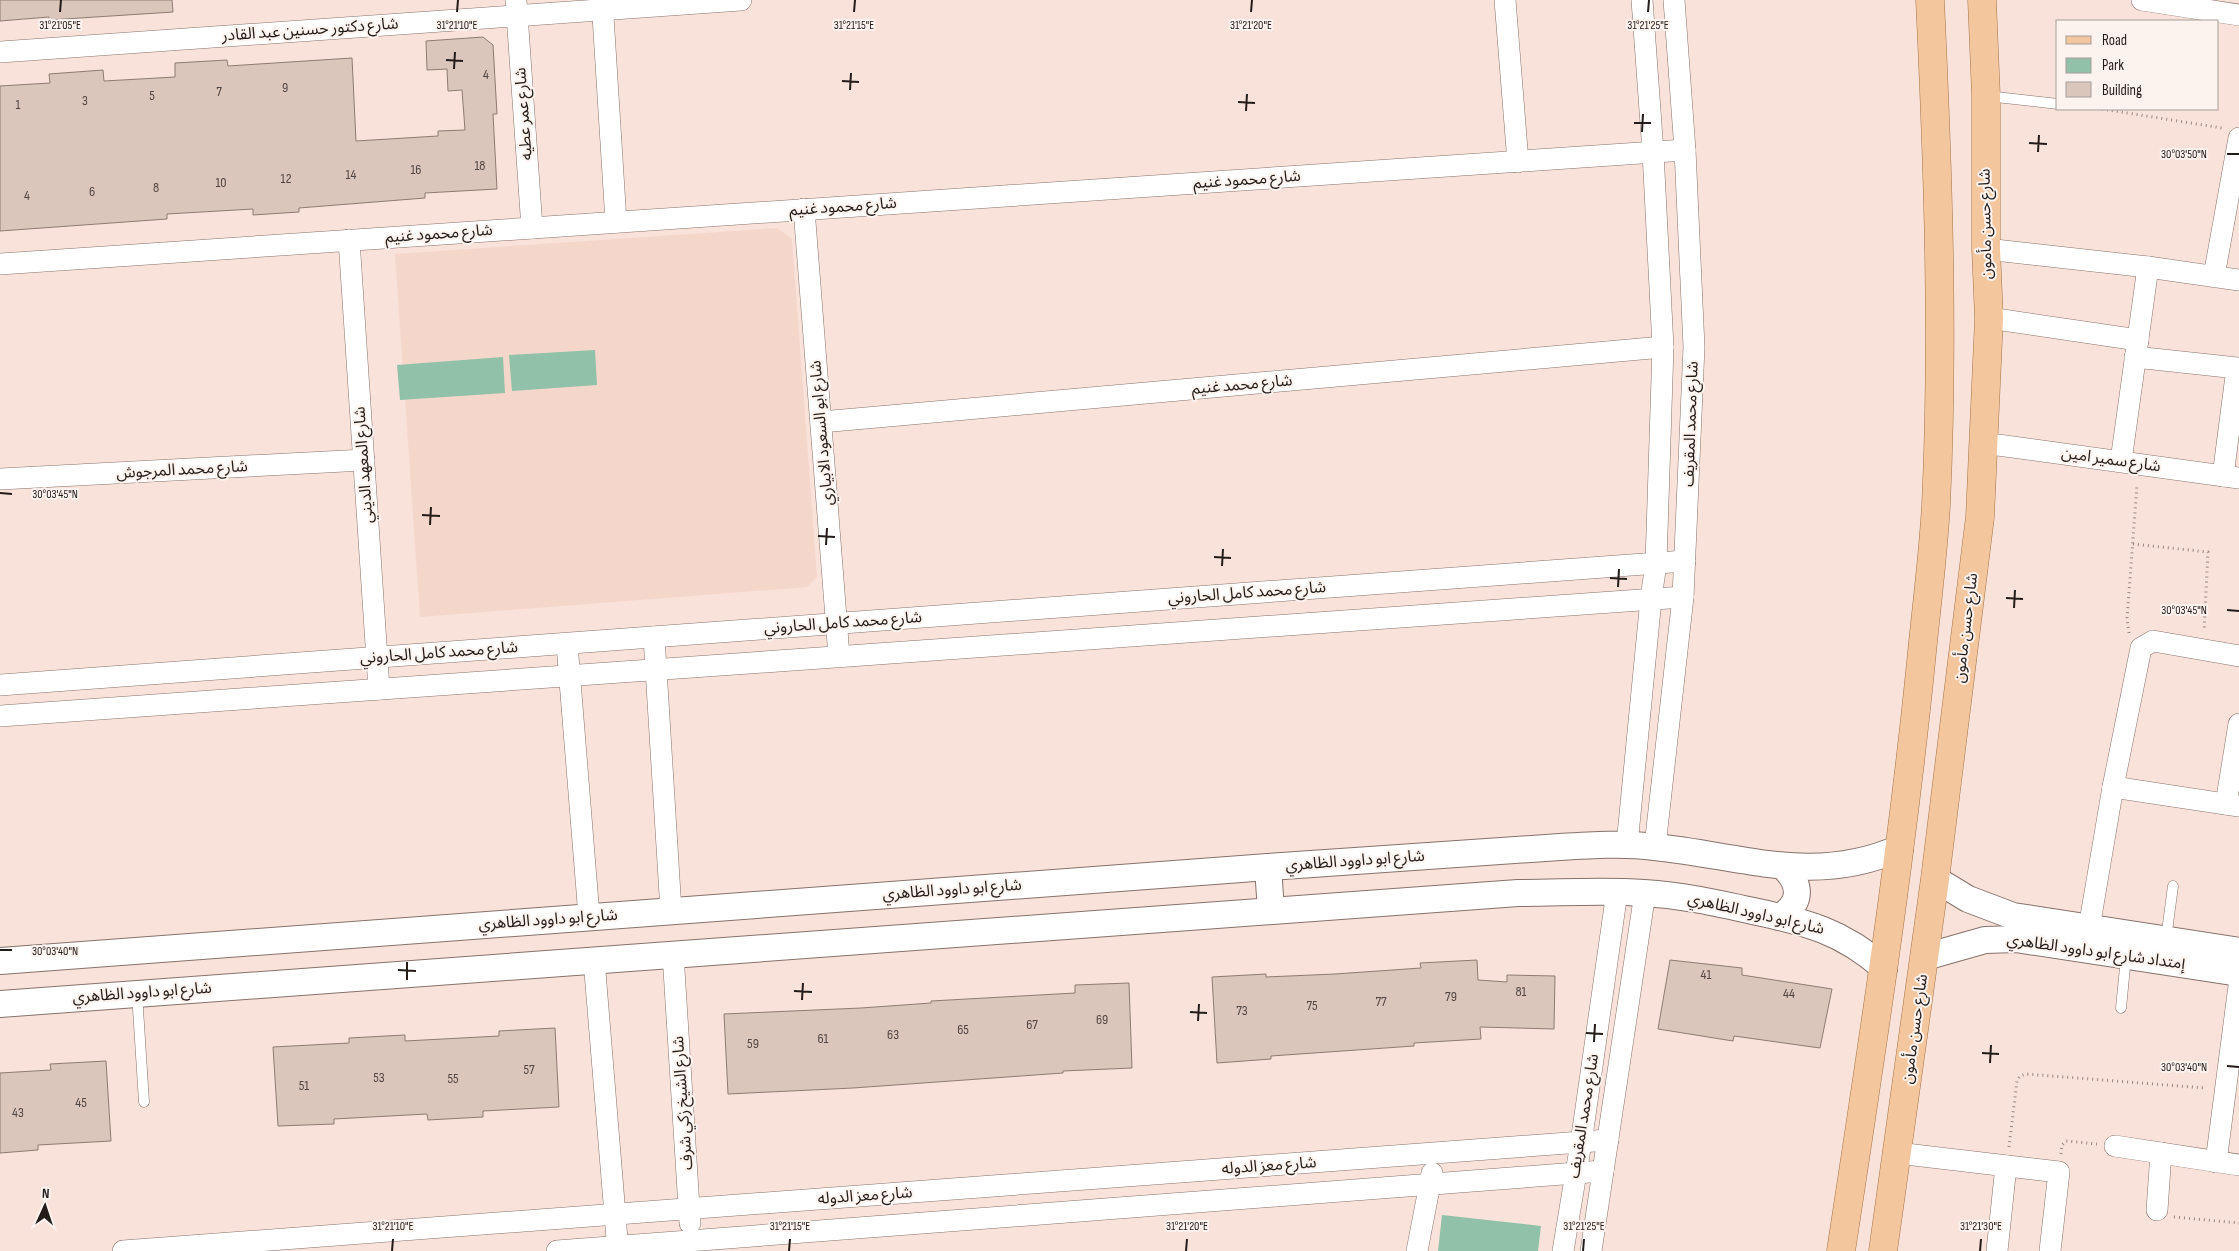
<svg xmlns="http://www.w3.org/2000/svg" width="2239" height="1251" font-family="'Sofia Sans Condensed','Noto Sans Arabic',sans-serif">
<rect width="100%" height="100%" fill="#f9e2da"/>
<path fill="#f5d6cb" d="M777 228 792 239 817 577 807 587 420 617 395 254Z"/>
<g fill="#91c2a9">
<path d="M595 350 597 385 512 391 509 355Z"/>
<path d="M503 357 505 393 400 400 397 365Z"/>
<path d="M1442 1215 1541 1226 1538 1251H1438Z"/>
</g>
<g fill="#dac6bb" stroke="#8e7c71">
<path d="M0 0H172L173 12 49 20V17L0 21Z"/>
<path d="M483 37 493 45 497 114H493L497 189 425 193V198L299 208V212L253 215V209L167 214V219L0 231V86L50 83 49 74 103 70 104 81 175 77V63L227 60 228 66 352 58 356 141 438 136V131L465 130 462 90 448 91 447 69 427 70 426 41Z"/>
<path d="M1477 960 1478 980 1507 982V975L1555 976 1554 1029 1480 1027 1481 1039 1414 1043V1046L1271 1056V1059L1217 1063 1212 977 1266 974V977L1335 974 1421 968 1420 963Z"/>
<path d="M1670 960 1742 968V975L1832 989 1820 1048 1734 1036 1733 1041 1658 1029Z"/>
<path d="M1129 983 1132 1068 1063 1071V1073L853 1088 728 1094 724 1014 861 1008 931 1003V1001L1075 993V985Z"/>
<path d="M555 1028 559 1107 483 1111V1117L428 1120 427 1114 334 1119V1124L278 1126 273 1047 349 1043V1038L405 1035V1041L499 1036V1031Z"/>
<path d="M106 1061 111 1141 38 1145V1150L0 1153V1073L51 1070 50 1064Z"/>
</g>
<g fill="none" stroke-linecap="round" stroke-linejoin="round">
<defs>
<g id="service">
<path d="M1987 96 2058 104"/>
<path d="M2166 939 2173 886"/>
<path d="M137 993 144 1102"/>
<path d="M2121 1008 2126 957"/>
</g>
<g id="minor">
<path d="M516 0 532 228"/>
<path d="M602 0 616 222"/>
<path d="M1505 0 1518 162"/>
<path d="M2142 0 2239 15"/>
<path d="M0 52 741 0"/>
<path d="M804 209 839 656"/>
<path d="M349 240 379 689"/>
<path d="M1986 249 2148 267 2239 280"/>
<path d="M0 264 1685 150"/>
<path d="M2214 276 2239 138"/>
<path d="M1989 318 2138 340"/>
<path d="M2135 357 2237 368 2223 476"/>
<path d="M821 422 1663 347"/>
<path d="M1983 443 2239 478"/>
<path d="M2121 461 2148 267"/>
<path d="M0 479 364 460"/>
<path d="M654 637 671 911"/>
<path d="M567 644 589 916"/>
<path d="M0 685 1685 561"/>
<path d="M0 716 1683 597"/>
<path d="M2113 787 2239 806"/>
<path d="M2226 804 2239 724"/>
<path d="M1627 845 1651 599 1656 563 1663 347 1653 152 1642 0"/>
<path d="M1655 846 1683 597 1694 347 1685 150 1674 0"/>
<path d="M2089 928 2113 787 2141 648 2153 641 2239 656"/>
<path d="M673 954 690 1223"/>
<path d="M594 960 618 1251"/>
<path d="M2115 1146 2239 1165"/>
<path d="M1897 1153 2059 1172 2050 1251"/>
<path d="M2216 1162 2239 986"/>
<path d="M2157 1210 2161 1153"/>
<path d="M123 1251 1608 1140"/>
<path d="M557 1251 1603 1171"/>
<path d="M1417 1251 1432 1173"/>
<path d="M1563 1251 1581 1143 1617 892"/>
<path d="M1591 1251 1645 893"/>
<path d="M1997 1251 2006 1166"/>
</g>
<g id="tertiary">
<path d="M1268 867 1271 911"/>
<path d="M1935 879 1968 899 2013 916 2239 951"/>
<path d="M1780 917C1803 902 1801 884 1783 866"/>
<path d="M1925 957 1985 940 2016 939 2239 973"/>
<path d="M0 961 1268 867 1560 847C1592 845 1624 843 1655 847 1744 856 1813 886 1900 848"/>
<path d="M0 1004 1518 893C1560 893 1602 890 1644 893 1681 895 1717 903 1753 911 1806 922 1842 931 1884 968"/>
</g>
<g id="primary">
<path d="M1841 1251C1871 1055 1901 860 1921 662 1926 610 1933 558 1936 505 1944 337 1938 168 1930 0"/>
<path d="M1883 1251 1935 879 1980 517 1989 318 1986 249V96L1982 0"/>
</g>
</defs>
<use href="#service" stroke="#86726b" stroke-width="11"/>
<use href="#minor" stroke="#86726b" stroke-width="22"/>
<use href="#tertiary" stroke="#86726b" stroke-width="28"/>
<use href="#primary" stroke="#a57245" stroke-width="29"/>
<g stroke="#978781" stroke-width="3" stroke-dasharray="1 4" stroke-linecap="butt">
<path d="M2102 109 2222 128"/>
<path d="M2133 544 2208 552 2204 631"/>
<path d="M2129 633 2127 619 2137 485"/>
<path d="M2009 1147 2017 1081 2020 1076 2026 1074 2205 1088"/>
<path d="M2061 1154 2062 1145 2066 1141 2097 1144"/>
<path d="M2174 1217 2239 1223"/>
</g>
<use href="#service" stroke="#fff" stroke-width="10"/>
<use href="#minor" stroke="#fff" stroke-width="21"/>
<use href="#tertiary" stroke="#fff" stroke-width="26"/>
<use href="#primary" stroke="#f3c69d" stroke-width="28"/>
</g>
<path fill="none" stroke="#241c19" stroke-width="2" d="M60 12 61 0M457 12 458 0M854 12 855 0M1251 12 1252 0M1648 12 1649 0M446 60 463 61M454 69 455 52M842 81 859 82M850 90 851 73M1238 102 1255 103M1246 111 1247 94M1634 123H1651M1642 132 1643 114M2029 143 2047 144M2038 152 2039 135M2227 154H2239M0 493 12 494M422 515 440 516M430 525 431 507M818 536 835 537M826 545 827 528M1214 557 1231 558M1222 566 1223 549M1610 578 1627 579M1618 587 1619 569M2006 598 2023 599M2014 608 2015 590M2227 610 2239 611M0 950H12M398 970 416 971M407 980V962M794 991 812 992M802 1000 803 983M1190 1012 1207 1013M1198 1021 1199 1004M1586 1033 1603 1034M1594 1042 1595 1024M1982 1053 1999 1054M1990 1063 1991 1045M2227 1066 2239 1067M392 1251 393 1239M789 1251 790 1239M1186 1251 1187 1239M1583 1251 1584 1239M1980 1251 1981 1239"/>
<g text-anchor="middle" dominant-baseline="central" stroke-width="4" stroke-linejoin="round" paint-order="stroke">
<g font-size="14" fill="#524642">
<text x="486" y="74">4</text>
<text x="285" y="87">9</text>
<text x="219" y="91">7</text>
<text x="152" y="95">5</text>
<text x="85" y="100">3</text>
<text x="18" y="104">1</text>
<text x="480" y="165">18</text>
<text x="416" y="169">16</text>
<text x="351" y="174">14</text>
<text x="286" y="178">12</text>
<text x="221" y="182">10</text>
<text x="156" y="187">8</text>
<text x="92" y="191">6</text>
<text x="27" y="195">4</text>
<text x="1706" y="974">41</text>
<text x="1521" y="991">81</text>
<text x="1789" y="993">44</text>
<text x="1451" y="996">79</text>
<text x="1381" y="1001">77</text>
<text x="1312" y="1005">75</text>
<text x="1242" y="1010">73</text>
<text x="1102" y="1019">69</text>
<text x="1032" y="1024">67</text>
<text x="963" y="1029">65</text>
<text x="893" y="1034">63</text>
<text x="823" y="1038">61</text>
<text x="753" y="1043">59</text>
<text x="529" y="1069">57</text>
<text x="379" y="1077">53</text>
<text x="453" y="1078">55</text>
<text x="304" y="1085">51</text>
<text x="81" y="1102">45</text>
<text x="18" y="1112">43</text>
</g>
<g font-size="16" fill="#241c19" stroke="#fcf3ef">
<text transform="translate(310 30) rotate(-4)">شارع دكتور حسنين عبد القادر</text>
<text transform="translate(524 114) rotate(-94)">شارع عمر عطيه</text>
<text transform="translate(1247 180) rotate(-4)">شارع محمود غنيم</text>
<text transform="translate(843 207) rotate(-4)">شارع محمود غنيم</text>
<text transform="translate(1986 224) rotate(-91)">شارع حسن مأمون</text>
<text transform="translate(439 234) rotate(-4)">شارع محمود غنيم</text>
<text transform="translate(1242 385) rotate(-5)">شارع محمد غنيم</text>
<text transform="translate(1691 424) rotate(-88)">شارع محمد المقريف</text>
<text transform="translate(822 433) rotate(-95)">شارع ابو السعود الابياري</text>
<text transform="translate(2111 460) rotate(8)">شارع سمير امين</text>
<text transform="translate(364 465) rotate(-94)">شارع المعهد الديني</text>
<text transform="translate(182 470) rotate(-3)">شارع محمد المرجوش</text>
<text transform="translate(1247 593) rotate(-4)">شارع محمد كامل الحاروني</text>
<text transform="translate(843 623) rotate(-4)">شارع محمد كامل الحاروني</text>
<text transform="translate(1966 628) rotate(-83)">شارع حسن مأمون</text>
<text transform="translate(439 653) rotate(-4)">شارع محمد كامل الحاروني</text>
<text transform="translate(1355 861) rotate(-4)">شارع ابو داوود الظاهري</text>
<text transform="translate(952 890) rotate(-4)">شارع ابو داوود الظاهري</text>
<text transform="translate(1756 914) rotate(13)">شارع ابو داوود الظاهري</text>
<text transform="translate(548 920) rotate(-4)">شارع ابو داوود الظاهري</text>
<text transform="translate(2096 952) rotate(8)">إمتداد شارع ابو داوود الظاهري</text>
<text transform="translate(142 993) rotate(-4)">شارع ابو داوود الظاهري</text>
<text transform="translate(1915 1029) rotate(-82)">شارع حسن مأمون</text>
<text transform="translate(683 1103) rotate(-94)">شارع الشيخ زكي شرف</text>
<text transform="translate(1584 1116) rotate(-81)">شارع محمد المقريف</text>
<text transform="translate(1269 1166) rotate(-4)">شارع معز الدوله</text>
<text transform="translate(865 1196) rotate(-4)">شارع معز الدوله</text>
</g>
</g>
<g font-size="12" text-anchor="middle" fill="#241c19" stroke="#fcf3ef" stroke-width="4" stroke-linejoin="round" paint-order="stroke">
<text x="457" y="29">31°21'10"E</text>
<text x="854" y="29">31°21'15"E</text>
<text x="1251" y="29">31°21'20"E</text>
<text x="1648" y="29">31°21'25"E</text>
<text x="60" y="29">31°21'05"E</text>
<text x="2184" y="158">30°03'50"N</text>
<text x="55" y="498">30°03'45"N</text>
<text x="2184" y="614">30°03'45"N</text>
<text x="55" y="955">30°03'40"N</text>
<text x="2184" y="1071">30°03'40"N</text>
<text x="393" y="1230">31°21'10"E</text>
<text x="790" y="1230">31°21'15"E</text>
<text x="1187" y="1230">31°21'20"E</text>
<text x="1584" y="1230">31°21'25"E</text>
<text x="1981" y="1230">31°21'30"E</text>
</g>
<rect x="2056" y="20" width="162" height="90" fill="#fcf3ef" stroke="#a69d99"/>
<rect x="2066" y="36" width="25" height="8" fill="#f3c69d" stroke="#a69d99"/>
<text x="2102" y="45" font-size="15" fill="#241c19">Road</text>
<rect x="2066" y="58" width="25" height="15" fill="#91c2a9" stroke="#a69d99"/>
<text x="2102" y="70" font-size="15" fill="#241c19">Park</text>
<rect x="2066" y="82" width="25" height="15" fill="#dac6bb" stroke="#a69d99"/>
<text x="2102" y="95" font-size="15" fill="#241c19">Building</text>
<g transform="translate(45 1206) rotate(3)" stroke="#fcf3ef" stroke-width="4" paint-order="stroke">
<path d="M0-4L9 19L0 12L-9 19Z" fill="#241c19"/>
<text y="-8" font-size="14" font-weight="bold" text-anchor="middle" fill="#241c19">N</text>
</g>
</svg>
